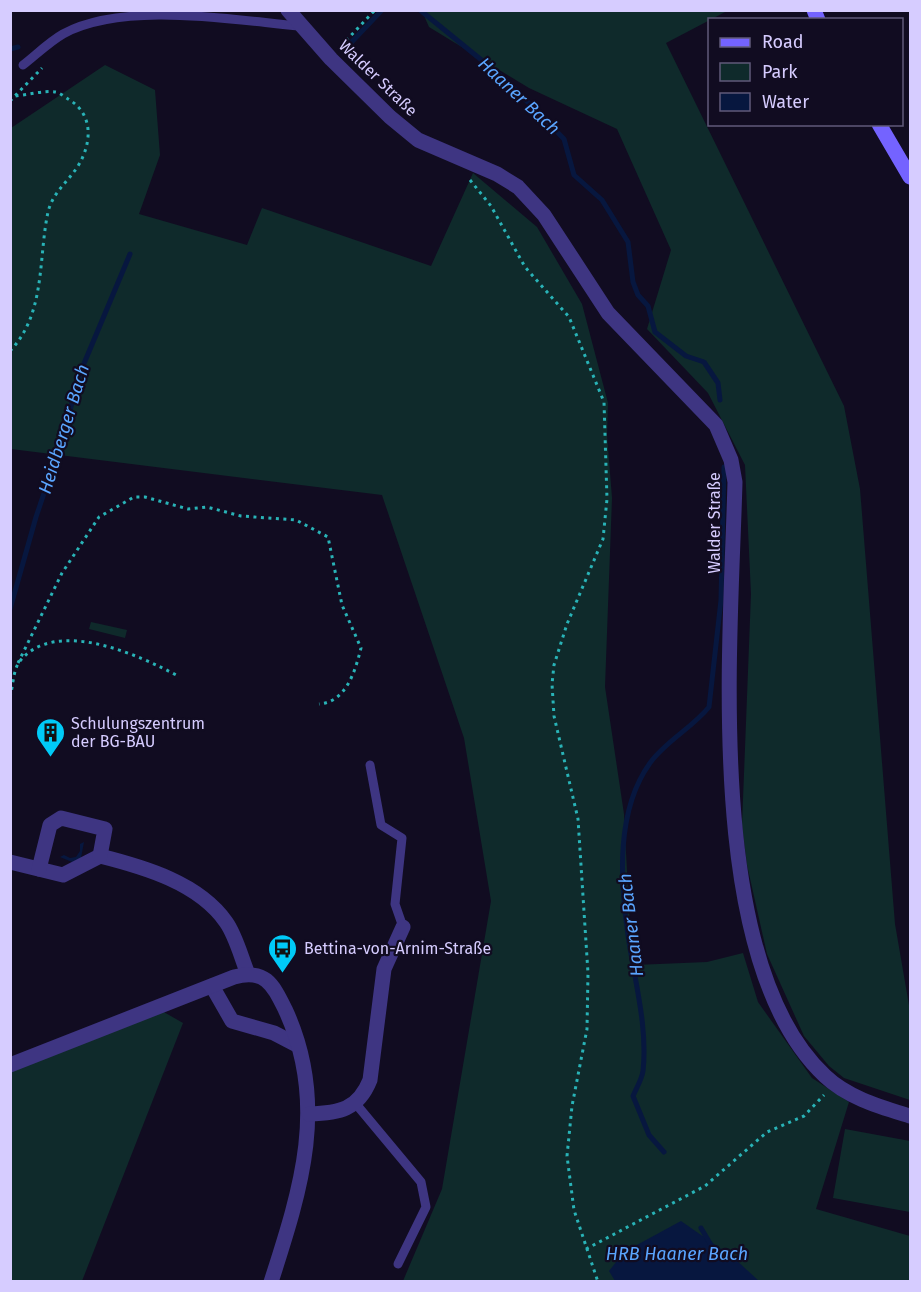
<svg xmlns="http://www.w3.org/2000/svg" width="921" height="1292" font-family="'Fira Sans',sans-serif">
<rect width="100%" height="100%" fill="#110c21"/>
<g fill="#0f2a2b">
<path d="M422 11H727L666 43 844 406 860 489 895 924 910 1011V1100L844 1078 829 1066 804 1036 767 954 747 865 742 825 751 594 745 465 708 393 647 329 671 250 617 129 529 88 429 27Z"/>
<path d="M105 65 155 90 160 155 139 214 247 245 262 208 431 266 473 173 537 227 582 304 608 403 607 435 612 498 605 687 624 814 630 929 635 965 707 962 743 953 758 1002 812 1078 849 1102 816 1209 910 1236V1281H403L442 1189 491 901 464 738 382 495 11 449V128Z"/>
<path d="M91 622 127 630 125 638 89 629Z"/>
<path d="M162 1011 183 1023 82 1281 11 1282V1072Z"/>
<path d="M845 1129 910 1141V1212L833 1198Z"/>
</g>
<g fill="#07173f">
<path d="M84 842 81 858 72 862 60 857 64 855 70 858 76 857 80 851V844Z"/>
<path d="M681 1221 734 1258 759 1281H615L609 1271 624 1252Z"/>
</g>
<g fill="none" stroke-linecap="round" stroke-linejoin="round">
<g stroke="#07173f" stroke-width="5">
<path d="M420 10 506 80 564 139 574 175 602 200 628 242 633 282 638 295 648 306 655 332 686 356 704 362 718 383 720 400"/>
<path d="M346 48 382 10"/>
<path d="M10 49 18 47"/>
<path d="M10 609 36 517 62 440 80 373 130 254"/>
<path d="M664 1152 649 1135 633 1096C636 1089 642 1079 643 1071 648 1026 634 979 628 935 620 880 616 810 650 763 666 741 692 728 709 707L721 600 724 467"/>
<path d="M701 1228 711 1245"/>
</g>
<g stroke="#29b3b7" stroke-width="3" stroke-dasharray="3 4.5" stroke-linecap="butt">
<path d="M341 46 375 10"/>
<path d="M10 101 42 68"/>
<path d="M470 180 491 206 525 267 569 317 604 402 607 499 603 539 567 624 554 665 552 684 554 716 578 819 588 973 587 1029 572 1106 567 1156 574 1210 598 1282"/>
<path d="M10 351C46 313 38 259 48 212 53 192 67 183 78 166 92 143 94 114 68 99 65 97 60 93 56 92 45 90 27 95 15 96"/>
<path d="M18 663 62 573 99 517 134 497H145L188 509 207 507 241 516 296 520 328 537 342 605 361 648C355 672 346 702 319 704"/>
<path d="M10 697C13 687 13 669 20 661 56 617 139 655 178 676"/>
<path d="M586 1249 705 1186 767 1132 804 1116 824 1095"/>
</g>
<g stroke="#3e3582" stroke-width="9">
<path d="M23 65C36 55 49 42 63 34 124 1 232 20 299 26"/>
<path d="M370 765 381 825 402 838 395 904 403 927"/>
<path d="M356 1104 421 1182 426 1207 398 1264"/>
</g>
<g stroke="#3e3582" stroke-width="15">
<path d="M288 10 331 59 390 117 418 140 497 174 518 187 544 215 608 313 716 425 731 460 735 482C731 639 702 961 825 1076 848 1098 881 1107 910 1116"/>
<path d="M10 862 63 875 100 856C144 867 199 883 226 922 236 936 241 957 248 974"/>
<path d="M39 869 50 825 61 818 105 829 100 856"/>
<path d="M212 986 232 1021 274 1033 297 1045"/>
<path d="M10 1065 234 977C265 969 272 983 285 1009 329 1103 301 1189 271 1282"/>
<path d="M309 1114C339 1113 358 1110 370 1080L384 969 403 927"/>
</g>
<g stroke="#7463ff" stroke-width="15">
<path d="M814 10 818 20"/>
<path d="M879 124 910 177"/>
</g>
</g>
<defs>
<symbol id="building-pin" viewBox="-11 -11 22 30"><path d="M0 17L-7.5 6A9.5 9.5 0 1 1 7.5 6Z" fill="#00caf7" stroke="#110c21"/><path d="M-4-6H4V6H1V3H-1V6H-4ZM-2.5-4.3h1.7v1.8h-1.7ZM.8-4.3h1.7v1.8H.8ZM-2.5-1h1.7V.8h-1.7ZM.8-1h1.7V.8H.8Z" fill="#111"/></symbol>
<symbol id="bus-pin" viewBox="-11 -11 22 30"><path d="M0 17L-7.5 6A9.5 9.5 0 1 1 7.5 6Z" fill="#00caf7" stroke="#110c21"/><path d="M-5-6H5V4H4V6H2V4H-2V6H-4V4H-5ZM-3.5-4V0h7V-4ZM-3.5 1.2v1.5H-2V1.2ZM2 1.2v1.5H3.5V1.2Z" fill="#111"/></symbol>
</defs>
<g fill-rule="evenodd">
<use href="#building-pin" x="34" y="716" width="33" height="45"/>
<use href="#bus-pin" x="266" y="932" width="33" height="45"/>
</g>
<g text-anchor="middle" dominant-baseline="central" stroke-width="4.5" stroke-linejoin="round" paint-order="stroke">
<g font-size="16" fill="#d6ccff" stroke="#110c21">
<text transform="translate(378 78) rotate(44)">Walder Straße</text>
<text transform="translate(714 523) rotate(-90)">Walder Straße</text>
</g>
<g font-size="16" fill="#d6ccff" stroke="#110c21" text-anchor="start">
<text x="71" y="723">Schulungszentrum<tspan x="71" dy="18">der BG-BAU</tspan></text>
<text x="304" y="948">Bettina-von-Arnim-Straße</text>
</g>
<g font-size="18" font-style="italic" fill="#5aa5ff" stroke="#110c21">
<text transform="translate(519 96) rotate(43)">Haaner Bach</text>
<text transform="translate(64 429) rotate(-73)">Heidberger Bach</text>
<text transform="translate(631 925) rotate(-97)">Haaner Bach</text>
<text x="677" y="1254">HRB Haaner Bach</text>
</g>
</g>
<rect width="921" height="1292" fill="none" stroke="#d6ccff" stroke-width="24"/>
<rect x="708" y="18" width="195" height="108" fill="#110c21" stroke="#60597a" stroke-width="1.5"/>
<rect x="720" y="38" width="30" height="9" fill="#7463ff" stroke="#60597a" stroke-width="1.5"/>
<text x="762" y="48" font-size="18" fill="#d6ccff">Road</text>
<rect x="720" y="63" width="30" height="18" fill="#0f2a2b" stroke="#60597a" stroke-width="1.5"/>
<text x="762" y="78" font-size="18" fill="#d6ccff">Park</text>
<rect x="720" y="93" width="30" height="18" fill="#07173f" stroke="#60597a" stroke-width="1.5"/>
<text x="762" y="108" font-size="18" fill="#d6ccff">Water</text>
</svg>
